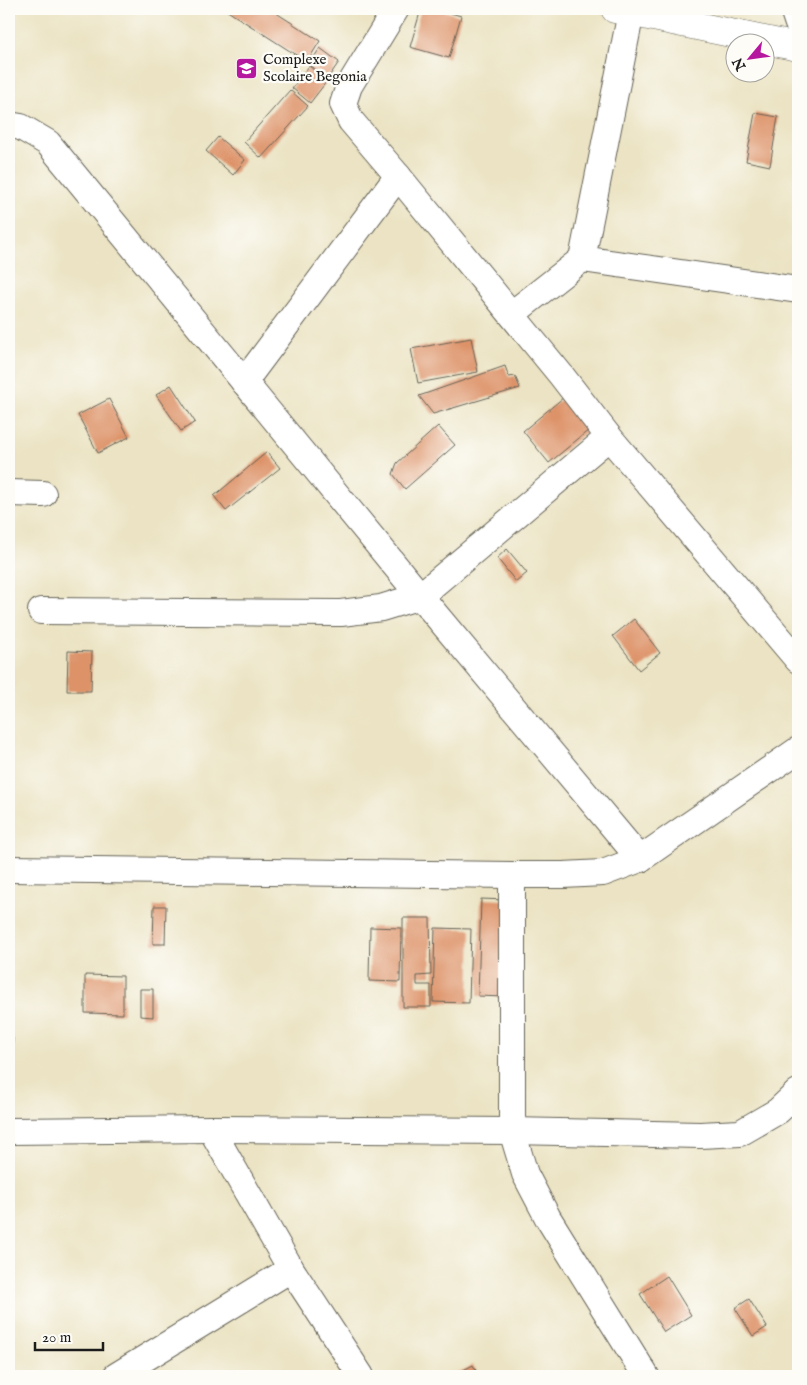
<svg xmlns="http://www.w3.org/2000/svg" width="807" height="1385" font-family="'IM FELL English',serif">
<rect width="100%" height="100%" fill="#fdfcf7"/>
<filter id="ink" filterUnits="userSpaceOnUse"><feTurbulence type="fractalNoise" baseFrequency=".02" numOctaves="2"/><feDisplacementMap in="SourceGraphic" scale="10" xChannelSelector="R" yChannelSelector="G"/><feConvolveMatrix kernelMatrix="1 2 1 2 8 2 1 2 1" color-interpolation-filters="sRGB"/></filter>
<filter id="wash" filterUnits="userSpaceOnUse"><feTurbulence type="fractalNoise" baseFrequency=".0096" numOctaves="4" result="noise"/><feDisplacementMap in="SourceGraphic" scale="20" xChannelSelector="R" yChannelSelector="G"/><feGaussianBlur stdDeviation="1.12" result="paint"/><feColorMatrix in="noise" values="0 0 0 0 0 0 0 0 0 0 0 0 0 0 0 0 0 1.4 0 .05"/><feComposite in="paint" operator="in"/></filter>
<g filter="url(#wash)">
<rect width="100%" height="100%" fill="#ebe3c3"/>
<g id="blocks">
<g fill="#dd9268">
<path d="M227 9H270L320 41 307 62 226 10Z"/>
<path d="M421 9H437L461 16 449 58 410 47Z"/>
<path d="M320 48 339 62 328 78 309 65Z"/>
<path d="M309 66 327 81 310 103 292 88Z"/>
<path d="M290 90 308 106 261 158 244 142Z"/>
<path d="M755 113 778 117 770 166 746 161Z"/>
<path d="M218 137 245 160 233 175 206 151Z"/>
<path d="M471 338 478 372 418 383 411 349Z"/>
<path d="M505 366 509 377 515 376 520 388 433 414 419 396Z"/>
<path d="M171 385 195 422 181 431 156 395Z"/>
<path d="M564 397 590 429 549 463 523 431Z"/>
<path d="M109 399 129 437 98 453 78 415Z"/>
<path d="M438 426 455 445 405 489 393 474 397 463Z"/>
<path d="M267 452 280 468 226 511 214 496Z"/>
<path d="M507 549 527 573 516 582 497 558Z"/>
<path d="M634 619 660 653 639 670 613 636Z"/>
<path d="M68 651 92 652 91 691H67Z"/>
<path d="M481 899 507 900 504 997 478 996Z"/>
<path d="M154 906H166L165 944H153Z"/>
<path d="M403 918H430L431 975 417 976V985H431V1007H403Z"/>
<path d="M370 927 401 928 400 982 369 981Z"/>
<path d="M435 928 471 929 469 1003 433 1002Z"/>
<path d="M85 975 123 976V1014L85 1013Z"/>
<path d="M140 989H153V1017L140 1016Z"/>
<path d="M9 1037 13 1038 11 1084H9Z"/>
<path d="M667 1276 691 1315 664 1332 640 1294Z"/>
<path d="M749 1299 767 1327 753 1336 735 1308Z"/>
<path d="M473 1365 479 1376H452Z"/>
</g>
</g>
</g>
<g filter="url(#ink)">
<use href="#blocks" fill-opacity="0" stroke="#646256" stroke-width="1"/>
<g fill="none" stroke-linecap="round" stroke-linejoin="round">
<defs>
<g id="street">
<path d="M396 9 349 86 343 104 351 121 398 176 561 375 609 437 798 660"/>
<path d="M793 9 798 24"/>
<path d="M9 125 21 127 48 143 420 596 640 859"/>
<path d="M582 259 631 12"/>
<path d="M512 314 582 259 798 290"/>
<path d="M244 382 398 176"/>
<path d="M9 493 43 494"/>
<path d="M41 611 341 613 381 608 420 596 609 437"/>
<path d="M9 869 512 875H563L603 873 640 859 798 750"/>
<path d="M512 875V1131L525 1174 548 1218 646 1376"/>
<path d="M211 1129 291 1269 361 1376"/>
<path d="M9 1131 211 1129 512 1131 700 1135 740 1133 778 1111 798 1092"/>
<path d="M116 1376 291 1269"/>
</g>
<path id="secondary" d="M615 9 798 47"/>
</defs>
<use href="#street" stroke="#646256" stroke-width="28"/>
<use href="#secondary" stroke="#646256" stroke-width="29"/>
<use href="#street" stroke="#fff" stroke-width="26"/>
<use href="#secondary" stroke="#fff" stroke-width="28"/>
</g>
</g>
<defs>
<symbol id="school-square" viewBox="-11 -11 22 22"><rect x="-9" y="-9" width="18" height="18" rx="4" fill="#b5179e" stroke="#fdfcf7"/><path d="M0-5L7-2L0 1L-7-2ZM-4 1L0 2.5L4 1V4Q0 6-4 4Z" fill="#fff"/></symbol>
</defs>
<g fill-rule="evenodd">
<use href="#school-square" x="234" y="56" width="25" height="25"/>
</g>
<g text-anchor="middle" dominant-baseline="central" stroke-width="4.5" stroke-linejoin="round" paint-order="stroke">
<g font-size="15" fill="#1c1c1c" stroke="#fdfcf7" text-anchor="start">
<text x="263" y="59">Complexe<tspan x="263" dy="17">Scolaire Begonia</tspan></text>
</g>
</g>
<rect width="807" height="1385" fill="none" stroke="#fdfcf7" stroke-width="30"/>
<g transform="translate(750 58) rotate(241)"><circle r="24" fill="#fdfcf7" stroke="#a3a29f"/>
<path d="M0-4L9 19L0 12L-9 19Z" fill="#b5179e"/>
<text y="-8" font-size="14" font-weight="bold" text-anchor="middle" fill="#1c1c1c">N</text>
</g>
<path d="M35 1342v8h68v-8" fill="none" stroke="#1c1c1c" stroke-width="2.5"/>
<text x="42" y="1342" font-size="15" fill="#1c1c1c" stroke="#fdfcf7" stroke-width="4" paint-order="stroke">20 m</text>
</svg>
